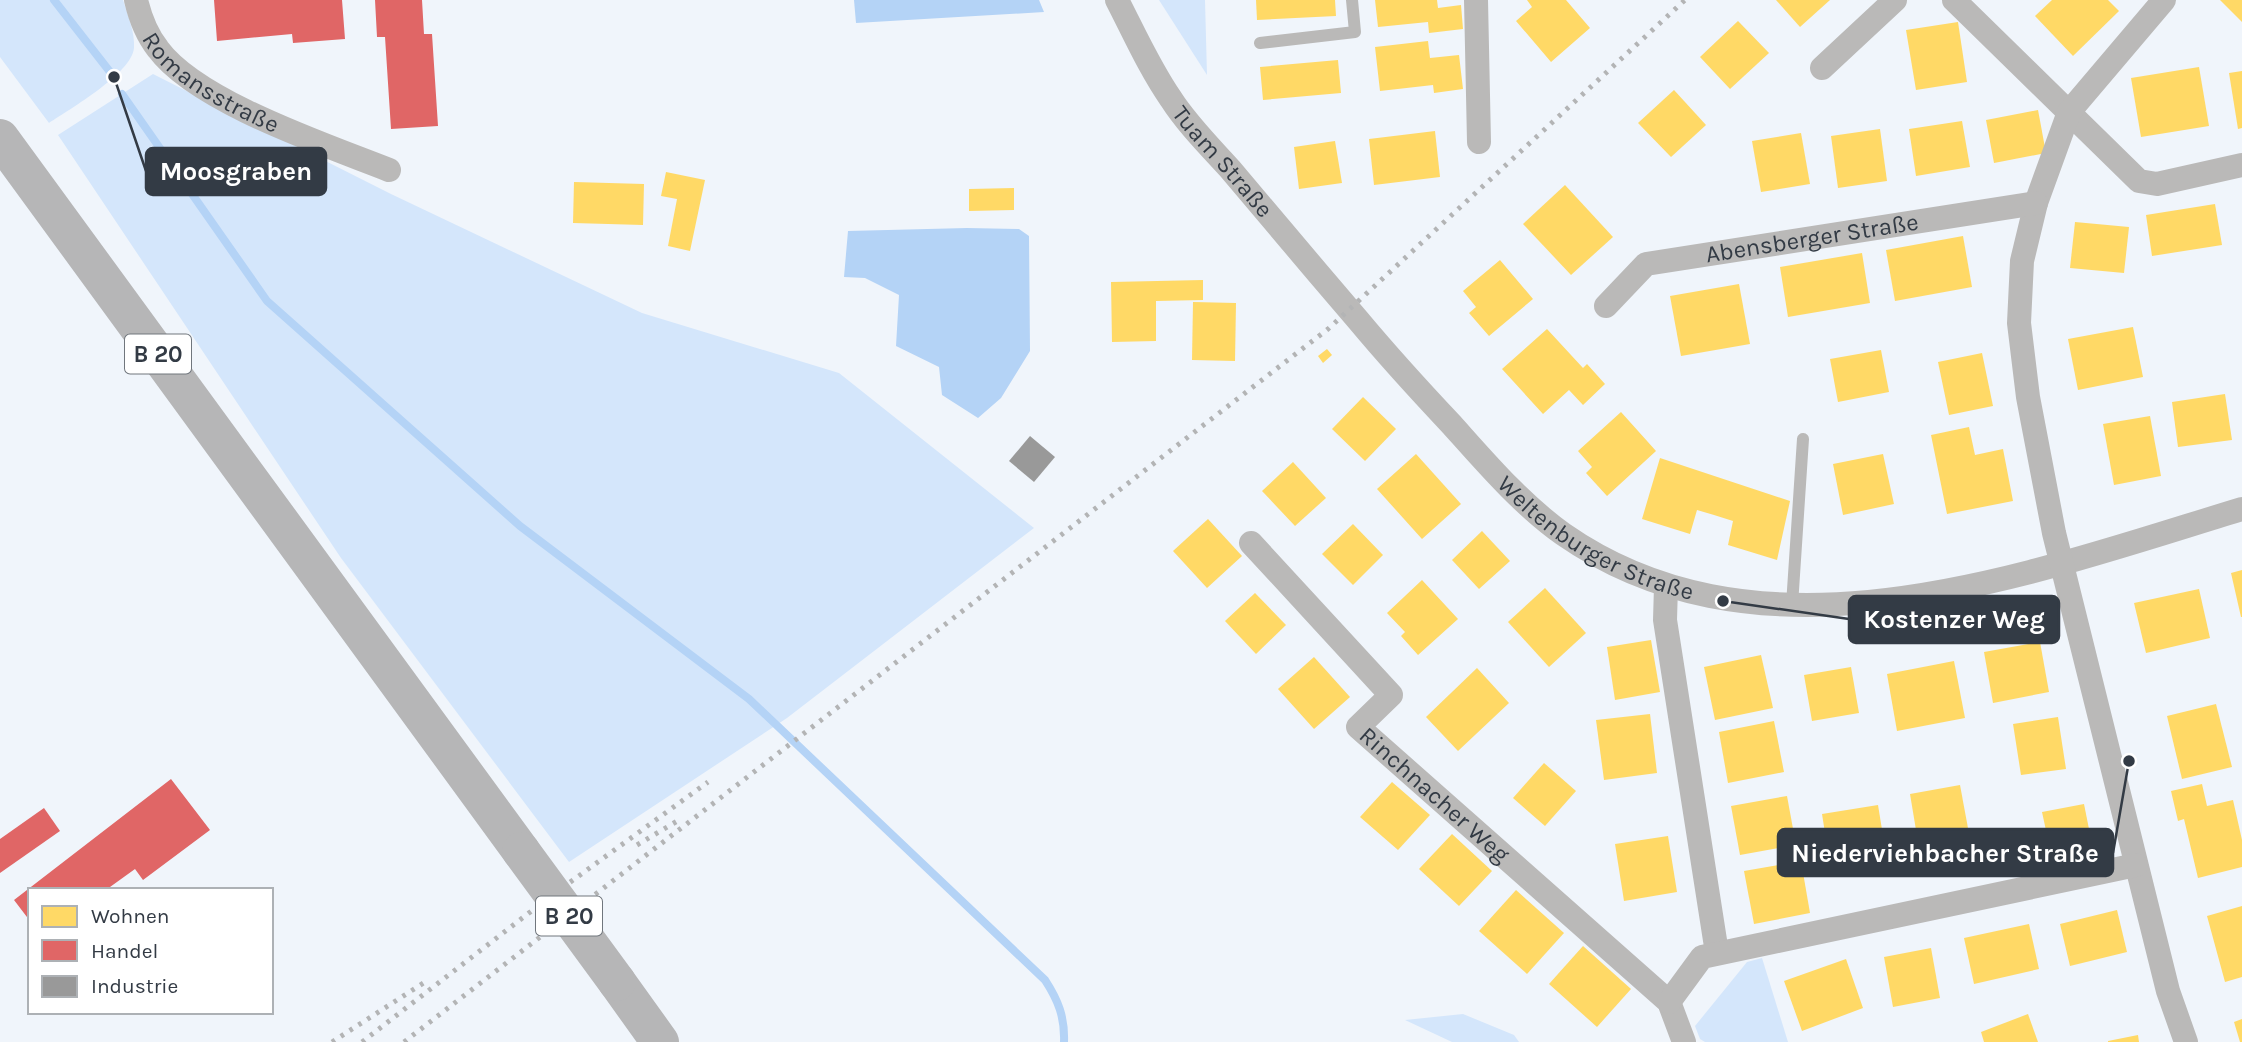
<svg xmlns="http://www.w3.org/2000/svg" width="2242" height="1042" font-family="Karla,sans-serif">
<rect width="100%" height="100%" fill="#f0f5fb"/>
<g fill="#d4e6fb">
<path d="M0 0H123C128 16 135 32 134 48 132 73 70 109 49 123L0 57Z"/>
<path d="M1159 0H1205L1207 75Z"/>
<path d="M153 74 391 194 642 313 839 373 1034 528 787 718 569 862 341 558 58 135Z"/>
<path d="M1762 958 1788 1042H1705L1700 1039 1695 1026 1747 962Z"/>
<path d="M1463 1014 1514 1035 1519 1042H1452L1405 1020Z"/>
</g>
<g fill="#b4d3f6">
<path d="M854 0H1039L1044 12 856 23Z"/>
<path d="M967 228 1019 229 1029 236 1030 351 1001 398 978 418 942 395 939 367 896 346 899 295 865 278 844 277 848 231Z"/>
</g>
<g fill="#ffd966">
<path d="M1256 0H1335L1336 16 1257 20Z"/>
<path d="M1375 0H1437L1438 8 1461 5 1463 29 1429 33 1428 22 1378 27Z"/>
<path d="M1527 0H1566L1590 28 1551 62 1516 21 1532 7Z"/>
<path d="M1776 0H1830L1800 27Z"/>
<path d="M2052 0H2108L2119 11 2073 56 2035 16Z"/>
<path d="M2220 0H2242V22Z"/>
<path d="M1738 21 1769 53 1730 89 1700 57Z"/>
<path d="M1958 22 1967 82 1916 90 1906 30Z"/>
<path d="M1428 41 1430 58 1459 55 1463 89 1434 93 1433 85 1380 91 1375 47Z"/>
<path d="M1338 60 1341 93 1263 100 1260 67Z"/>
<path d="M2199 67 2209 126 2141 137 2131 78Z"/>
<path d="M2242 71V128L2238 129 2229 73Z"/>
<path d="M1674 90 1706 125 1671 157 1638 123Z"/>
<path d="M2038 110 2046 153 1994 163 1986 120Z"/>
<path d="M1962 121 1970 167 1916 176 1909 129Z"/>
<path d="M1880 129 1887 181 1838 188 1831 136Z"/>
<path d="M1435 131 1440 177 1374 185 1369 139Z"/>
<path d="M1801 133 1810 184 1761 192 1752 141Z"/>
<path d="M1335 141 1342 183 1299 189 1294 147Z"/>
<path d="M666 172 705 180 690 251 668 246 677 199 661 196Z"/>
<path d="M574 182 644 184 643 225 573 223Z"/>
<path d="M1565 185 1613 237 1571 275 1523 224Z"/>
<path d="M1014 188V210L969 211V189Z"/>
<path d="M2215 204 2222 245 2152 256 2146 215Z"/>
<path d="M2075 222 2129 227 2124 273 2070 268Z"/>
<path d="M1963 236 1972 287 1895 301 1886 250Z"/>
<path d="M1862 253 1870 303 1788 317 1780 267Z"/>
<path d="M1500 260 1533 299 1489 336 1469 313 1476 307 1463 291Z"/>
<path d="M1203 280V300L1156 301V341L1112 342 1111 282Z"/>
<path d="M1739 284 1750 344 1681 356 1670 296Z"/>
<path d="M1193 302 1236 303 1235 361 1192 360Z"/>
<path d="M2133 327 2143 377 2078 390 2068 339Z"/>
<path d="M1547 329 1583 368 1587 364 1605 384 1583 405 1569 390 1543 414 1502 369Z"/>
<path d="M1327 349 1332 355 1323 363 1318 356Z"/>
<path d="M1881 350 1889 392 1838 402 1830 359Z"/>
<path d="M1982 353 1993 406 1949 415 1938 362Z"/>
<path d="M2225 394 2232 440 2178 447 2172 402Z"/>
<path d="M1363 397 1396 429 1365 461 1332 429Z"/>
<path d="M1621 412 1656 451 1607 496 1586 473 1592 467 1578 451Z"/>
<path d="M2150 416 2161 476 2114 485 2103 424Z"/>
<path d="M1969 427 1975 455 2003 449 2013 501 1947 514 1931 435Z"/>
<path d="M1416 454 1461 504 1422 539 1377 489Z"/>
<path d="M1883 454 1894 504 1843 515 1833 464Z"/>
<path d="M1660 458 1790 501 1777 560 1728 545 1733 521 1714 515 1697 510 1690 534 1642 519Z"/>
<path d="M1293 462 1326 498 1295 526 1262 491Z"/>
<path d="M1208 519 1242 556 1207 588 1173 551Z"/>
<path d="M1353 524 1383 555 1353 585 1322 554Z"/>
<path d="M1482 531 1510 561 1479 589 1452 560Z"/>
<path d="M2242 570V617H2241L2231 573Z"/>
<path d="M1422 580 1458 619 1418 655 1401 636 1405 632 1387 613Z"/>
<path d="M1545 588 1586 633 1549 667 1508 622Z"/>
<path d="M2199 589 2210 638 2146 653 2134 603Z"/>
<path d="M1255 593 1286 625 1256 654 1225 621Z"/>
<path d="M1651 640 1660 692 1615 700 1607 647Z"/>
<path d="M2040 642 2049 692 1993 703 1984 652Z"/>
<path d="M1761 655 1773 708 1715 720 1704 667Z"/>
<path d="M1314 657 1350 697 1314 729 1278 689Z"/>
<path d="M1954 661 1965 718 1897 731 1887 674Z"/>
<path d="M1851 667 1859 713 1812 721 1804 675Z"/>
<path d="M1477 668 1509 703 1458 751 1426 717Z"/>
<path d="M2216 704 2232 767 2182 779 2167 716Z"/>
<path d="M1650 714 1657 773 1604 780 1596 720Z"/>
<path d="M2058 717 2066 769 2021 775 2013 724Z"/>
<path d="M1774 721 1784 772 1728 783 1719 732Z"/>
<path d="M1544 763 1576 791 1545 826 1513 798Z"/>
<path d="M1392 782 1430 815 1398 850 1360 817Z"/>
<path d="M2202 784 2207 806 2233 800 2242 840V867L2198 878 2184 819 2178 821 2171 791Z"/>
<path d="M1960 785 1970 839 1919 848 1910 794Z"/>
<path d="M1787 796 1796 845 1740 855 1731 806Z"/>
<path d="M2084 804 2093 849 2052 858 2042 812Z"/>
<path d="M1878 805 1885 848 1829 858 1822 814Z"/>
<path d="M1452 834 1492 871 1459 906 1419 869Z"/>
<path d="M1668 836 1677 892 1624 901 1615 844Z"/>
<path d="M1801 861 1810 913 1754 924 1744 871Z"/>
<path d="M1516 890 1564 933 1527 974 1479 931Z"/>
<path d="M2242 906V977L2225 982 2207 916Z"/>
<path d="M2117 910 2127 952 2070 966 2060 924Z"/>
<path d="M2029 924 2039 969 1974 984 1964 938Z"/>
<path d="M1583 946 1631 989 1597 1027 1549 984Z"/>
<path d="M1931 948 1940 998 1893 1007 1884 957Z"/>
<path d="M1846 959 1863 1008 1802 1031 1784 981Z"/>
<path d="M2028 1014 2038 1042H1984L1981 1032Z"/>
<path d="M2242 1019V1042H2240L2234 1022Z"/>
<path d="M2138 1035 2139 1042H2108V1041Z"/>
</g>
<g fill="#e06666">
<path d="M214 0H342L345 39 293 43 292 34 217 41Z"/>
<path d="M375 0H422L424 34H432L438 126 391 129 385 37H377Z"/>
<path d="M171 779 210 830 143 880 135 869 110 887 112 890H30V921L14 900Z"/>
<path d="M44 808 60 831 0 873V839Z"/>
</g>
<path fill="#999" d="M1030 436 1055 457 1034 482 1009 461Z"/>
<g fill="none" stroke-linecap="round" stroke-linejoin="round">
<g stroke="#b4d3f6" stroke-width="8">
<path d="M54 0 114 77"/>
<path d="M122 94 267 301 520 526 749 699 1045 980C1058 1000 1065 1017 1064 1042"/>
</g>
<g stroke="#bab9b8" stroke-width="12">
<path d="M1260 43 1355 32 1352 0"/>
<path d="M1792 605 1803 439"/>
</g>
<g stroke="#bab9b8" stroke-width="24">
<path id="s1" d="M136 0C140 17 147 35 158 49 197 102 326 145 389 170"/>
<path id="s2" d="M1117 0C1134 33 1150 69 1171 99 1187 124 1210 147 1230 169 1273 220 1315 270 1358 320 1388 356 1420 391 1452 425 1486 463 1521 504 1563 534 1765 675 2031 573 2242 509"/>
<path d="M1476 0 1479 142"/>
<path d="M1954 0 2139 181 2157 184 2242 165"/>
<path d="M2164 0 2069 112 2036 203 2022 261 2019 323 2028 397 2054 533 2168 991 2186 1042"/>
<path d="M1822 68 1895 0"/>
<path id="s3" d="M1606 306 1646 264 2036 203"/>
<path id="s4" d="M1251 543 1391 695 1358 727 1669 1002 1684 1042"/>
<path d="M1666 586 1665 620 1717 953"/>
<path d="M1669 1002 1702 957 2136 865"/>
</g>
<g stroke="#b6b6b7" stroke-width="38">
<path d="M0 138 521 851"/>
<path d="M617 982 660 1042"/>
</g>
<g stroke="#b3b4b5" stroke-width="5" stroke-dasharray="3.5 7" stroke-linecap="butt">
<path d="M637 845 679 820"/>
<path d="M332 1042 425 982"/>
<path d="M362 1042 547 899 708 782"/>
<path d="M404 1042 1328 329 1685 0"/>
</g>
<path stroke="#b6b6b7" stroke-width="38" d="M521 851 617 982"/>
</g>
<g text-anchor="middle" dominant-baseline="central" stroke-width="7" stroke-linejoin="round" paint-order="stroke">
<g fill="#fff" stroke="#70767d" stroke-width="2">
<rect x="125" y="334.5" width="66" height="39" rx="5"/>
<rect x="536" y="896.5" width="66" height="39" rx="5"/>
</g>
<g font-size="23" font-weight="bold" fill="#333b45">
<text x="158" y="354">B 20</text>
<text x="569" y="916">B 20</text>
</g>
<g font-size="24" fill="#333b45" stroke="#fff">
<text stroke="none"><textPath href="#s1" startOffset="117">Romansstraße</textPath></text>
<text stroke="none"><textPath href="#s2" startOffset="194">Tuam Straße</textPath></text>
<text stroke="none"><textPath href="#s3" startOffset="226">Abensberger Straße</textPath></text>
<text stroke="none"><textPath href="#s2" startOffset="730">Weltenburger Straße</textPath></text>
<text stroke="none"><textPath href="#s4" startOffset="355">Rinchnacher Weg</textPath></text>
</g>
</g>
<path fill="none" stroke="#333b45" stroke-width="2.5" d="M114 77L146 171M1723 601L1849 619M2129 761L2113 853"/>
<g fill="#333b45" stroke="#fff" stroke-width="2.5">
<circle cx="114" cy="77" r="7"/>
<circle cx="1723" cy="601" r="7"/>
<circle cx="2129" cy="761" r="7"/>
</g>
<g fill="#333b45" stroke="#333b45" stroke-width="2.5">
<rect x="146" y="148" width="180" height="47" rx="7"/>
<rect x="1849" y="596" width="210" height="47" rx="7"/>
<rect x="1778" y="829" width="335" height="47" rx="7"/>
</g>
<g font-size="26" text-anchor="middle" font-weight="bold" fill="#fff">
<text x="236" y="180">Moosgraben</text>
<text x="1954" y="628">Kostenzer Weg</text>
<text x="1945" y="862">Niederviehbacher Straße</text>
</g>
<rect x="28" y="888" width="245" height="126" fill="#ffffff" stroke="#adb1b5" stroke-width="2"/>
<rect x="42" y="906" width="35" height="21" fill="#ffd966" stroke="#adb1b5" stroke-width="2"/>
<text x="91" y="923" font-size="21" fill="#333b45">Wohnen</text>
<rect x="42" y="940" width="35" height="21" fill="#e06666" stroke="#adb1b5" stroke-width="2"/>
<text x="91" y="958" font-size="21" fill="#333b45">Handel</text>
<rect x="42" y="976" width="35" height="21" fill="#999999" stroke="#adb1b5" stroke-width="2"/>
<text x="91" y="993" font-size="21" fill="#333b45">Industrie</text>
</svg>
